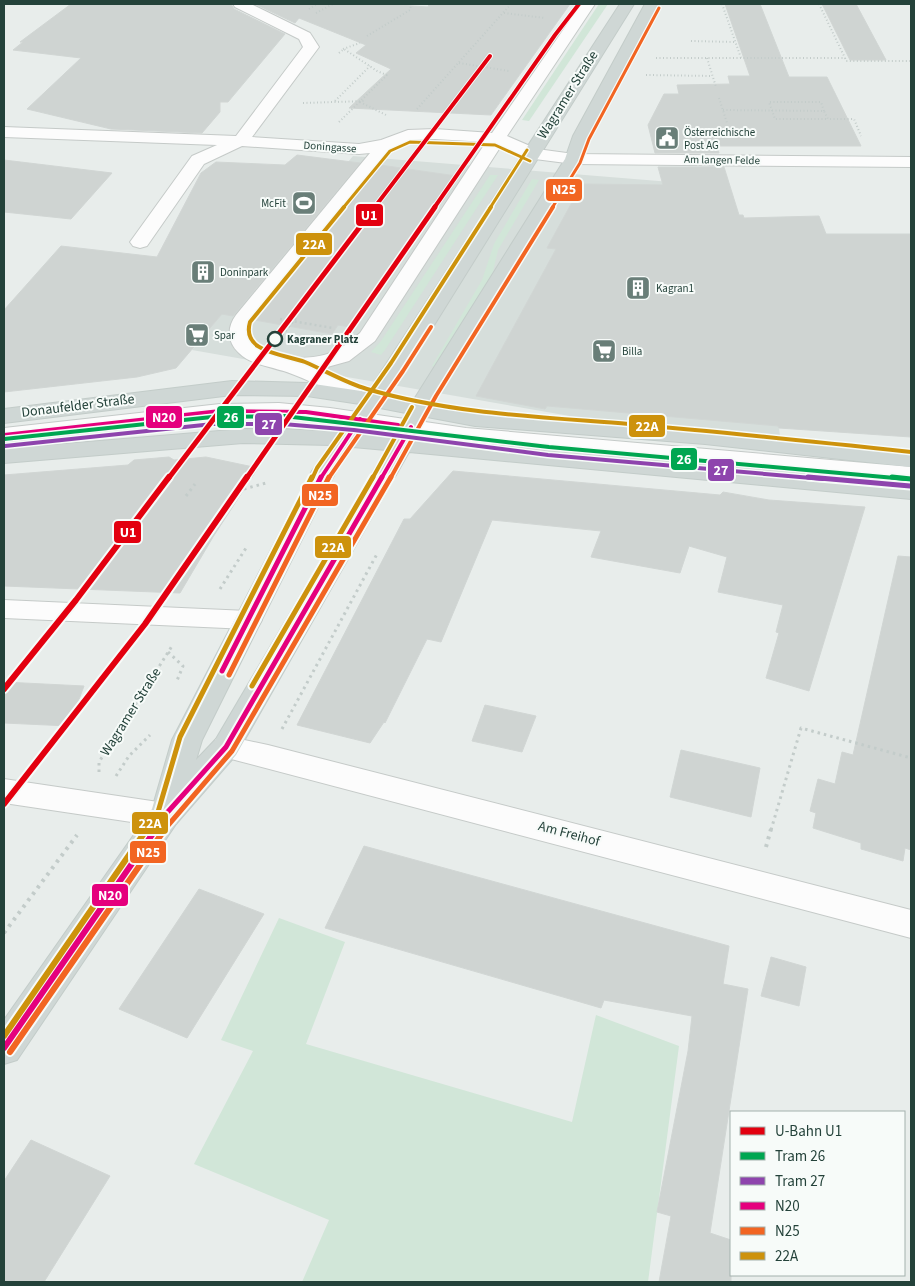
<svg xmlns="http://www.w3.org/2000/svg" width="915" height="1286" font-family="'Source Sans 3',sans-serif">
<rect width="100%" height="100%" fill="#e8edeb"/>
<path fill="#d6dedb" d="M353 156 708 185 779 428 782 453 192 350Z"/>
<g fill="#d1e6d8">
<path d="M599 4H608L529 121 522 120Z"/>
<path d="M490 175H498L385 350 381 355 371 352 381 341Z"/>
<path d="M532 179 539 180 498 250 491 280 440 368 432 366 482 280 494 244Z"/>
<path d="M279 918 345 942 306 1044 572 1122 596 1015 679 1046 648 1282H302L329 1220 194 1164 253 1051 221 1040Z"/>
</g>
<g fill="#cfd4d2" stroke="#d1d6d4">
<path d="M71 4H231L234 9 285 34 228 102H220V112L202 133 111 129 27 109 81 58 13 50 23 42H20Z"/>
<path d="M255 4H384L428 7 429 4H570L491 115 349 108 391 69 356 53 366 45 299 18 295 23Z"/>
<path d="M725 4H760L789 77H827L861 146H717L719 153H655L648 125 664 94H679L677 85 730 84 728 76H750Z"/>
<path d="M822 4H856L886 60H850Z"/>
<path d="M297 155 360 163 233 316 222 314 176 368 137 377 4 392V310L61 246 157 257 201 173 216 162 285 165Z"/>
<path d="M4 160 112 173 71 219 4 212Z"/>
<path d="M380 165 456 176 350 327 338 325 332 334 255 320Z"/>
<path d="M658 167H724L739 215H743L744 218 819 216 826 234H911V437L779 428 778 426 547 406 545 409 476 396 556 249 547 248 582 184 663 185Z"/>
<path d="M169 457 174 460 206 457 258 468 213 537 180 593 4 586V475L128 465 134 460Z"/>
<path d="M453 471 720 495 723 492 769 500 865 507 809 691 766 678 779 633 776 632 783 605 718 592 727 557 689 546 680 573 591 557 601 531 492 520 441 642 427 639 385 723 384 722 370 743 297 725 404 519H410Z"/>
<path d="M898 556 911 557V850L905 848 903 861 861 849V843L813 828 816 813 810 811 818 779 835 784 842 752 853 755Z"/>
<path d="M4 682 84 686 69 726 4 723Z"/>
<path d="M485 705 536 716 522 752 472 741Z"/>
<path d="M681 750 760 768 751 817 670 797Z"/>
<path d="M364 846 729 946 723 984 748 989 710 1233 731 1240V1282H659L671 1216 657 1212 688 1051 692 1016 604 1000 601 1008 325 928Z"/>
<path d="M199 889 264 914 187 1038 119 1009Z"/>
<path d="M771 957 806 967 799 1006 761 996Z"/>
<path d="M31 1140 110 1176 44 1282H4V1181Z"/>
</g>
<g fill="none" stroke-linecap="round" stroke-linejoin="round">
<defs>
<g id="minor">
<path d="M233 4H251L310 33 319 47 252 137 359 144 381 140 408 130 435 129 492 133 581 4H595L507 136 537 149 574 154 911 157V167L574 164 527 158 501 146 375 341 349 361 320 369 382 395 385 400 382 405 374 407C346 400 319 384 292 374 275 367 252 366 239 353 227 342 227 327 236 315L370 153 359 154 242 146 204 164 147 246 140 248 133 246 130 242 192 156 217 145 4 137V127L236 136 303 47 299 39 235 7ZM435 139 486 142 360 333C349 342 338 352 324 355 306 360 259 360 251 339 249 333 251 326 253 320L391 149 411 140Z"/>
<path d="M279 403 330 408 466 428 911 467V481L466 442 330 422 279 417 220 418 4 442V428L220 404Z"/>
<path d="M4 600 248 611 258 613 262 620 258 627 248 629 4 618Z"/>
<path d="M226 736 268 745 911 910V938L216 755 211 747 216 739Z"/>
<path d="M4 779 165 803 176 806 181 815 176 824 165 827 4 803Z"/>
</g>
<path id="major" d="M620 4H634L408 367 388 396 413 401 565 159 573 136 645 4H659L591 136 583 159 433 405 475 412 705 430 911 453V467L705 444 475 426 427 417 416 438 911 483V499L409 452 236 755 176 824 17 1060 4 1064V1020L152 809 172 740 312 471 331 445 243 443 4 463V449L243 429H283L340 432 360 404 307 396 232 395 4 423V409L232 381 307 383 368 392ZM380 408 406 413 394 436 362 434ZM353 447 386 450 216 739 196 760 202 740 336 471Z"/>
</defs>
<use href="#minor" stroke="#c5cac8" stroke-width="2"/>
<use href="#major" stroke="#c3ccc9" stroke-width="2"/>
<g stroke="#c3ccca" stroke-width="2" stroke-dasharray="1 2.5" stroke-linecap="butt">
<path d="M722 4 741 58"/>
<path d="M819 4 845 58"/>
<path d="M309 9 317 4"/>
<path d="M316 13 333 4"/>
<path d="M504 13 545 18"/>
<path d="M367 36 410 10 411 4"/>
<path d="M691 41 735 42"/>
<path d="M343 49 360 43"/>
<path d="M339 53 344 49 377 71 389 76"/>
<path d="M656 58H845L846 61H911"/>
<path d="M707 58 716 87"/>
<path d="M459 63 509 71"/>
<path d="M646 75 712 76"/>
<path d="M719 98 727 123"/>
<path d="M335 101 370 66"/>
<path d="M360 102 386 115"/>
<path d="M303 103 366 101"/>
<path d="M417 109 511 4"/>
<path d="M723 110 824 111 828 119H854L861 136"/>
<path d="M824 111 821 102H769L775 119H828"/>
<path d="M339 122 387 75"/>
</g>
<g stroke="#c3ccca" stroke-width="2.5" stroke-dasharray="2 3" stroke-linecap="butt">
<path d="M280 319 333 328"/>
<path d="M282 335 296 318"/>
</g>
<g stroke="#c3ccca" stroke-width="3" stroke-dasharray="2.5 4" stroke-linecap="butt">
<path d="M244 489 266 483"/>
<path d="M186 496 195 484"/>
<path d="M220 589 246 548"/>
<path d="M168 652 183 666 176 683"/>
<path d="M282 729 377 554"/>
<path d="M99 772V762L172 646"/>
<path d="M116 776 129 756 150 735"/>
<path d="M771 830 801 728 911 758"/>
</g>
<g stroke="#c3ccca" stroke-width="4" stroke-dasharray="3 5" stroke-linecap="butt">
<path d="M766 847 771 829"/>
<path d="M4 933 77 835"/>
</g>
<use href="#minor" fill="#fcfcfc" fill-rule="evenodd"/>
<use href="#major" fill="#cfd7d5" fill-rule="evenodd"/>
<defs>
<g id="bus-1-far2">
<path d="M4 435 220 411 306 412 398 425"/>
<path d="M320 479 360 419"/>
<path d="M381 479 411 427"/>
</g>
<g id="bus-1-far1">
<path d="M222 671 321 477"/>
<path d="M155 830 165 815 226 747 382 477"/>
</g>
<path id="bus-1" d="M4 1048 156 829"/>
<path id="bus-2-far3" d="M552 208 580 163 589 139 659 8"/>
<g id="bus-2-far2">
<path d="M328 479 403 371 431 327"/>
<path d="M390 479 436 396 553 207"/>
</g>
<g id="bus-2-far1">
<path d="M229 675 329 477"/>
<path d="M164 830 232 751 391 477"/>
</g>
<path id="bus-2" d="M10 1052 165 829"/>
<g id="bus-3-far3">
<path d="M343 208 390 151 410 142 495 145 530 161"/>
<path d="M490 208 527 150"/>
</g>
<g id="bus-3-far2">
<path d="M344 207 250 322C241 353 284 354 305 362 326 371 346 383 367 389 452 414 542 417 629 424 723 432 817 442 911 452"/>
<path d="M312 479 317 468 391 363 491 207"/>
<path d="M372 479 412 407"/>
</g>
<g id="bus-3-far1">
<path d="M252 686 373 477"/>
<path d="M146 830 158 812 180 737 312 477"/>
</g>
<path id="bus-3" d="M4 1036 147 829"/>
</defs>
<use href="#bus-1-far2" stroke="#f7fbf9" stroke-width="7"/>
<use href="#bus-1-far1" stroke="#f7fbf9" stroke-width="9"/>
<use href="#bus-1" stroke="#f7fbf9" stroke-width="10"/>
<use href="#bus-2-far3" stroke="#f7fbf9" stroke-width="5.5"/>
<use href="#bus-2-far2" stroke="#f7fbf9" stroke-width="7"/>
<use href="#bus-2-far1" stroke="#f7fbf9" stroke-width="9"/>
<use href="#bus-2" stroke="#f7fbf9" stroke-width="10"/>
<use href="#bus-3-far3" stroke="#f7fbf9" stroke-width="5.5"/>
<use href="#bus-3-far2" stroke="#f7fbf9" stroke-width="7"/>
<use href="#bus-3-far1" stroke="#f7fbf9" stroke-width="9"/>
<use href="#bus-3" stroke="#f7fbf9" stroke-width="10"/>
<use href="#bus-1-far2" stroke="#e5007d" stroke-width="4"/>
<use href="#bus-1-far1" stroke="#e5007d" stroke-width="5"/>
<use href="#bus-1" stroke="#e5007d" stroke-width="6"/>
<use href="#bus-2-far3" stroke="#f26522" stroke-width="3"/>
<use href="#bus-2-far2" stroke="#f26522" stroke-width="4"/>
<use href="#bus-2-far1" stroke="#f26522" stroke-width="5"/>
<use href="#bus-2" stroke="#f26522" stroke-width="6"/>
<use href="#bus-3-far3" stroke="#cd920c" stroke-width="3"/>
<use href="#bus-3-far2" stroke="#cd920c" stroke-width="4"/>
<use href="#bus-3-far1" stroke="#cd920c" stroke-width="5"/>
<use href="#bus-3" stroke="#cd920c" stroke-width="6"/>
<defs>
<path id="tram-1-far1" d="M4 439 212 417 284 416 549 447 906 479"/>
<path id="tram-1" d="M892 477 911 479"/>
<path id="tram-2-far1" d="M5 446 213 424H283L354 430 548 455 823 479"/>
<path id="tram-2" d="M808 477 910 486"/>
</defs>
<use href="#tram-1-far1" stroke="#f7fbf9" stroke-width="7"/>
<use href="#tram-1" stroke="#f7fbf9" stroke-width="9"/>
<use href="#tram-2-far1" stroke="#f7fbf9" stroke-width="7"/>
<use href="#tram-2" stroke="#f7fbf9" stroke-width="9"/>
<use href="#tram-1-far1" stroke="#00a651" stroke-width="4"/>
<use href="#tram-1" stroke="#00a651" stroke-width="5"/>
<use href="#tram-2-far1" stroke="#8e44ad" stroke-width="4"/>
<use href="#tram-2" stroke="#8e44ad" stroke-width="5"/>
<defs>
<g id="metro-1-far2">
<path d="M374 208 490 56"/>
<path d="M434 208 555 35 579 4"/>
</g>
<g id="metro-1-far1">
<path d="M168 479 375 207"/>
<path d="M246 479 435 207"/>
</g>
<g id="metro-1">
<path d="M4 689 76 600 169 477"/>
<path d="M4 804 145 624 247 477"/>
</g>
</defs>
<use href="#metro-1-far2" stroke="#f7fbf9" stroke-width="6"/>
<use href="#metro-1-far1" stroke="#f7fbf9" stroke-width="8"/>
<use href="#metro-1" stroke="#f7fbf9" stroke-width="10"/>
<use href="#metro-1-far2" stroke="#e3000f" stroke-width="4"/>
<use href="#metro-1-far1" stroke="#e3000f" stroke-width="5"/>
<use href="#metro-1" stroke="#e3000f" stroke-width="6"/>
</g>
<defs>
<symbol id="civic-square" viewBox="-11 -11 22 22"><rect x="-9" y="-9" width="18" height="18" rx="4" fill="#697e78" stroke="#f7fbf9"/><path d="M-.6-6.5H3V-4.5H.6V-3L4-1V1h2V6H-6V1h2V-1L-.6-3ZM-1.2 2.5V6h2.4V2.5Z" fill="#fff"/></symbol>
<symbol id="stadium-square" viewBox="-11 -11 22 22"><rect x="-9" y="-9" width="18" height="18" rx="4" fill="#697e78" stroke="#f7fbf9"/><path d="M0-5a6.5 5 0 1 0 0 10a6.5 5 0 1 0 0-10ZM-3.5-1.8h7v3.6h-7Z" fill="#fff"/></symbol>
<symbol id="building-square" viewBox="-11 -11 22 22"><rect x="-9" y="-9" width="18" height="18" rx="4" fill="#697e78" stroke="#f7fbf9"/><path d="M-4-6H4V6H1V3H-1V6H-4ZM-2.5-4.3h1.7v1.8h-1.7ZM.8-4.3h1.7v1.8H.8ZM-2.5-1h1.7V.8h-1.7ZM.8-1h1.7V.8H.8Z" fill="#fff"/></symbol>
<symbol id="supermarket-square" viewBox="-11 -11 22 22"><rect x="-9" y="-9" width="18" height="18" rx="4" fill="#697e78" stroke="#f7fbf9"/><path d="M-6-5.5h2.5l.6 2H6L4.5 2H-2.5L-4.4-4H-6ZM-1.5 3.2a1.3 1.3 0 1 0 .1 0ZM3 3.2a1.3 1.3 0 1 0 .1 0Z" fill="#fff"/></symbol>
</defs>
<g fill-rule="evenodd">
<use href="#civic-square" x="653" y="124" width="28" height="28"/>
<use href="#stadium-square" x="290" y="189" width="28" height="28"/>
<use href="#building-square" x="189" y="258" width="28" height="28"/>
<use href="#building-square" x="624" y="274" width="28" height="28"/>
<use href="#supermarket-square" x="183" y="321" width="28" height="28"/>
<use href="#supermarket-square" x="590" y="337" width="28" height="28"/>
</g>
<circle fill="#f7fbf9" stroke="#24423a" stroke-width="2.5" cx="275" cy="339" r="7"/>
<g text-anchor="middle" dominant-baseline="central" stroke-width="4" stroke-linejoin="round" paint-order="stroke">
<g font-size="11" fill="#24423a" stroke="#f7fbf9" text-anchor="start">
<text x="684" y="132">Österreichische<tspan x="684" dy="13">Post AG</tspan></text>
<text x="286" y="203" text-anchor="end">McFit</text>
<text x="220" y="272">Doninpark</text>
<text x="656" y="288">Kagran1</text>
<text x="214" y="335">Spar</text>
<text x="622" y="351">Billa</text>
</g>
<g font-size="11" fill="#24423a" stroke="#f7fbf9">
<text transform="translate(330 147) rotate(4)">Doningasse</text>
<text transform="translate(722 160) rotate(1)">Am langen Felde</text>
</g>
<g font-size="11" font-weight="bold" fill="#24423a" stroke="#f7fbf9" text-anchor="start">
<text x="287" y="339">Kagraner Platz</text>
</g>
<g font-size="14" fill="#24423a" stroke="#f7fbf9">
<text transform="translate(568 95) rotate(-58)">Wagramer Straße</text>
<text transform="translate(78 406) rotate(-7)">Donaufelder Straße</text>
<text transform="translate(131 712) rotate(-58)">Wagramer Straße</text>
<text transform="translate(569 834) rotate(15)">Am Freihof</text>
</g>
</g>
<g stroke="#f7fbf9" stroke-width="2">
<rect x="545" y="178" width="38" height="24" rx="5" fill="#f26522"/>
<rect x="355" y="203" width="29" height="24" rx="5" fill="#e3000f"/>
<rect x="295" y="232" width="38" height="24" rx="5" fill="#cd920c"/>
<rect x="216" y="405" width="29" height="24" rx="5" fill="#00a651"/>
<rect x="145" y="405" width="38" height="24" rx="5" fill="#e5007d"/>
<rect x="254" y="412" width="29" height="24" rx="5" fill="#8e44ad"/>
<rect x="628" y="414" width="38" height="24" rx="5" fill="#cd920c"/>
<rect x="670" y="447" width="28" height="24" rx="5" fill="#00a651"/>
<rect x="707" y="458" width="28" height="24" rx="5" fill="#8e44ad"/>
<rect x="301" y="483" width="38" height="24" rx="5" fill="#f26522"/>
<rect x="113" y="520" width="29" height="24" rx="5" fill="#e3000f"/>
<rect x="314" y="535" width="38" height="24" rx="5" fill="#cd920c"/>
<rect x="131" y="811" width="38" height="24" rx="5" fill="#cd920c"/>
<rect x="129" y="840" width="38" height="24" rx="5" fill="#f26522"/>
<rect x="91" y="883" width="38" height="24" rx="5" fill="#e5007d"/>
</g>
<g font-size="14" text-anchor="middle" font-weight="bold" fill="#fff">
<text x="564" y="194">N25</text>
<text x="369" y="220">U1</text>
<text x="314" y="249">22A</text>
<text x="231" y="422">26</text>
<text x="164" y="422">N20</text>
<text x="269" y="429">27</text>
<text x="647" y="431">22A</text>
<text x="684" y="464">26</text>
<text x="721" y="475">27</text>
<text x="320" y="500">N25</text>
<text x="128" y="537">U1</text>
<text x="333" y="552">22A</text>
<text x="150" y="828">22A</text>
<text x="148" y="857">N25</text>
<text x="110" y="900">N20</text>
</g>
<rect width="915" height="1286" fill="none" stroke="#24423a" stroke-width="10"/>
<rect x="730" y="1111" width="175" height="165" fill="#f7fbf9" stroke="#a3b1ad"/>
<rect x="740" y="1127" width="25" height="8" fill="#e3000f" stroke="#a3b1ad"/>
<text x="775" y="1136" font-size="15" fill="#24423a">U-Bahn U1</text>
<rect x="740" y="1152" width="25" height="8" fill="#00a651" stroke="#a3b1ad"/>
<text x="775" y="1161" font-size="15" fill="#24423a">Tram 26</text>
<rect x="740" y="1177" width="25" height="8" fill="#8e44ad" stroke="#a3b1ad"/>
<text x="775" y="1186" font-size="15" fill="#24423a">Tram 27</text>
<rect x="740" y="1202" width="25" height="8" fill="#e5007d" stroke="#a3b1ad"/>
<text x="775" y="1211" font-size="15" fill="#24423a">N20</text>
<rect x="740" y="1227" width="25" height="8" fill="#f26522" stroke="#a3b1ad"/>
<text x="775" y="1236" font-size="15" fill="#24423a">N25</text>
<rect x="740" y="1252" width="25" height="8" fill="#cd920c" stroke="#a3b1ad"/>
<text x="775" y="1261" font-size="15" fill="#24423a">22A</text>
</svg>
